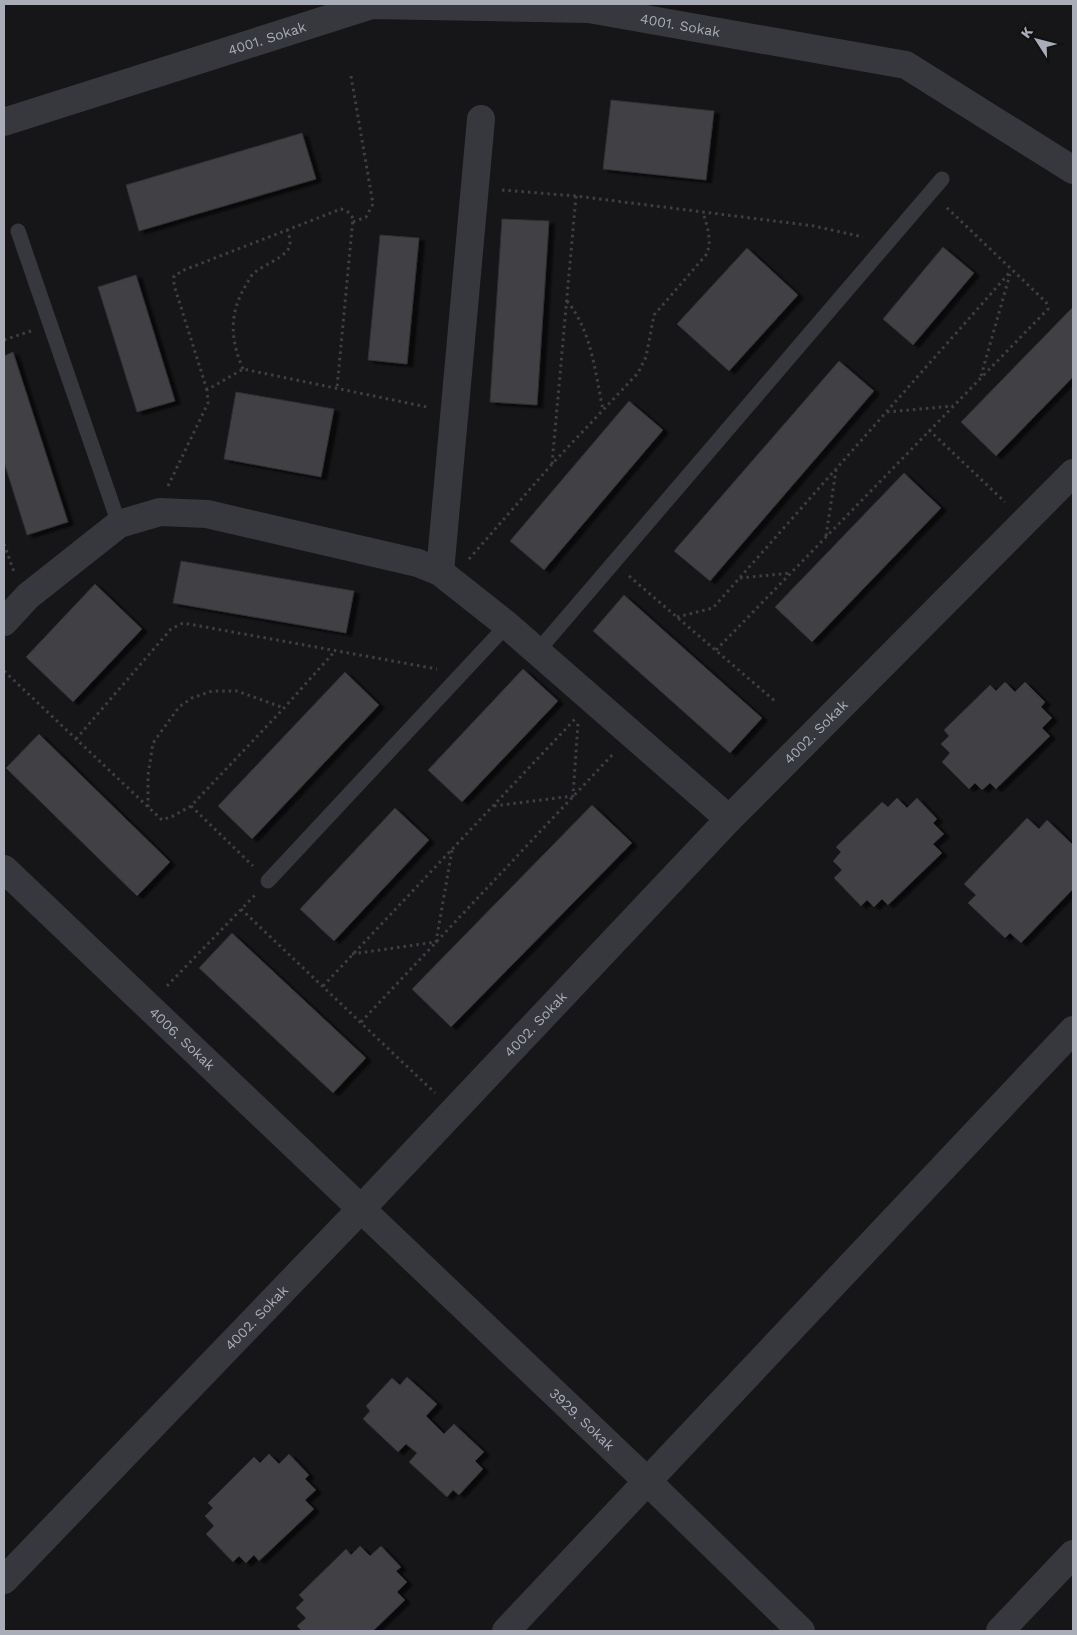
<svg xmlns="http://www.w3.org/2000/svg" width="1077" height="1635" font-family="'Work Sans',sans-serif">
<defs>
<filter id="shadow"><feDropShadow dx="5.5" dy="3" stdDeviation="1" flood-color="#0009"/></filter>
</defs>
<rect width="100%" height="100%" fill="#161618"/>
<g fill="#404145" stroke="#303034" filter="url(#shadow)">
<path d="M611 100 714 111 706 180 603 169Z"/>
<path d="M302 133 316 179 139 231 126 185Z"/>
<path d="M502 219 549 221 537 405 490 402Z"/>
<path d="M380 235 419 238 407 364 368 360Z"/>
<path d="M943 247 974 273 913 345 883 319Z"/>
<path d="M747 248 798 295 729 371 677 324Z"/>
<path d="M136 275 175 401 137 412 98 287Z"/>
<path d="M1073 307V377L996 456 961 422Z"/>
<path d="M13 352 68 522 27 535 4 462V356Z"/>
<path d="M839 361 874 391 710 581 674 551Z"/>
<path d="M236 392 334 409 321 477 224 459Z"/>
<path d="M629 401 663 430 544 570 510 541Z"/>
<path d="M904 473 941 508 812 642 775 607Z"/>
<path d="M181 561 354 591 346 633 173 603Z"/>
<path d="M95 584 142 629 73 702 26 657Z"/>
<path d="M624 595 762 718 730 753 593 631Z"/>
<path d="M523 669 558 701 462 802 428 770Z"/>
<path d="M345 672 379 705 252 839 218 806Z"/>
<path d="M1005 682 1015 692 1025 682 1045 702 1041 707 1052 718 1042 728 1050 736 996 789 990 783 982 790 975 783 969 789 942 762 950 753 941 744 949 736 944 730 990 685 996 691Z"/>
<path d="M39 734 170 862 137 896 6 768Z"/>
<path d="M897 798 907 808 917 798 937 819 933 823 944 834 933 844 942 853 888 905 882 899 874 907 867 900 861 906 834 878 842 870 833 861 841 852 836 847 882 802 888 807Z"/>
<path d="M592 805 632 843 451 1027 412 989Z"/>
<path d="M395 808 429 840 334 941 300 909Z"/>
<path d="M1027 818 1039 829 1047 820 1073 845V889L1021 943 1010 933 1005 938 968 903 976 895 964 884Z"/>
<path d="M232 933 366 1058 333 1093 199 968Z"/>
<path d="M407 1377 437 1404 426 1416 444 1434 454 1424 484 1452 475 1461 483 1469 459 1495 453 1490 447 1497 409 1462 417 1453 406 1444 398 1452 363 1419 370 1411 366 1406 392 1378 400 1385Z"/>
<path d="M269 1454 279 1464 289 1454 309 1475 305 1479 316 1490 305 1500 314 1509 259 1561 254 1555 246 1563 239 1556 233 1562 206 1534 214 1526 205 1516 213 1508 208 1503 254 1457 260 1463Z"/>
<path d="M360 1546 370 1556 381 1546 401 1567 396 1571 407 1582 397 1592 405 1600 373 1631H302L297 1626 306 1618 296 1608 304 1600 299 1595 346 1549 351 1555Z"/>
</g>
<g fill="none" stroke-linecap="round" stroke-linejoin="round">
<g stroke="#3d3f44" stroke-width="3" stroke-dasharray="2.5 4" stroke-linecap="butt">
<path d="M351 76 373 204 366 217 353 222"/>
<path d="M502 190 576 196 814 226 863 237"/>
<path d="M567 301C592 332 595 372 603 410"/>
<path d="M4 340 31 331"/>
<path d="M243 369C230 339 229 313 246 285 249 280 251 275 255 272 264 265 279 260 287 251 292 245 290 237 287 230"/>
<path d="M981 376 1010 274"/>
<path d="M207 390 174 285V276L184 270 341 209 348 212 353 218 337 388"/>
<path d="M887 412 953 406"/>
<path d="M929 430 1005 502"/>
<path d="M552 464 576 196"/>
<path d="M168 486 208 403 207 390 243 369 427 407"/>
<path d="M826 536 836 470"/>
<path d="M4 544 14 572"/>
<path d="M469 559 552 464 638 373 646 357 654 315 706 255C713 241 707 227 703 212"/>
<path d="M629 576 776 702"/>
<path d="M740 578 791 573"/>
<path d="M677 617 713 608 1011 271"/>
<path d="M716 650 1048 309 1046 302 945 206"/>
<path d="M4 671 162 820 173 816 191 806 284 708 335 651"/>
<path d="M76 739 171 629 183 623 437 669"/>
<path d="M191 806 253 866"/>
<path d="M494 806 573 796 578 723"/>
<path d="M148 807V775L153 743 179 707 192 698 212 691H237L284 708"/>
<path d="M241 909 435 1093"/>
<path d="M352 954 436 942 452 850"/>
<path d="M167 986 255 895"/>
<path d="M323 986 575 719"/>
<path d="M361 1022 614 753"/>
</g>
<g stroke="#37383d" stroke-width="15">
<path d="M18 231 119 524"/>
<path d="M537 652 942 179"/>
<path d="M268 881 507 625"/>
</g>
<g stroke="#37383d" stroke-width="28">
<path id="s1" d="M4 122 372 5 589 9 906 65 1073 170"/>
<path d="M440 572 481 119"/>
<path d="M4 622 28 596 119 524 160 512 207 514 418 563 440 572 507 625 729 819"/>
<path id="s2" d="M4 869 647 1481 801 1631"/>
<path id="s3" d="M4 1580 361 1209 729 819 1073 473"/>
<path d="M506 1631 1073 1030"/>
<path d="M1000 1631 1073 1554"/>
</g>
</g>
<g text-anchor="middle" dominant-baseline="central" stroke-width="4.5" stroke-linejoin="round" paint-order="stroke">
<g font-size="14" fill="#a8adb8" stroke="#111113">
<text stroke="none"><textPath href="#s1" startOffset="696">4001. Sokak</textPath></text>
<text stroke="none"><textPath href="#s1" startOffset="276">4001. Sokak</textPath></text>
<text stroke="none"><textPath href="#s3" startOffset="1174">4002. Sokak</textPath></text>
<text stroke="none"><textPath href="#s3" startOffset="769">4002. Sokak</textPath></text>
<text stroke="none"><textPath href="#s2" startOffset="246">4006. Sokak</textPath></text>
<text stroke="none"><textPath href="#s3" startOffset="364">4002. Sokak</textPath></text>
<text stroke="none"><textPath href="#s2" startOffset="798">3929. Sokak</textPath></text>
</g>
</g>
<rect width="1077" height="1635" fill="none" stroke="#a8adb8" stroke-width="10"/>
<g transform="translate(1037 40) rotate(306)" stroke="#111113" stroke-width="4" paint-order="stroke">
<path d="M0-4L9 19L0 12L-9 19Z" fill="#a8adb8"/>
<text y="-8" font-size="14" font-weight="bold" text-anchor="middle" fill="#a8adb8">K</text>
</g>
</svg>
